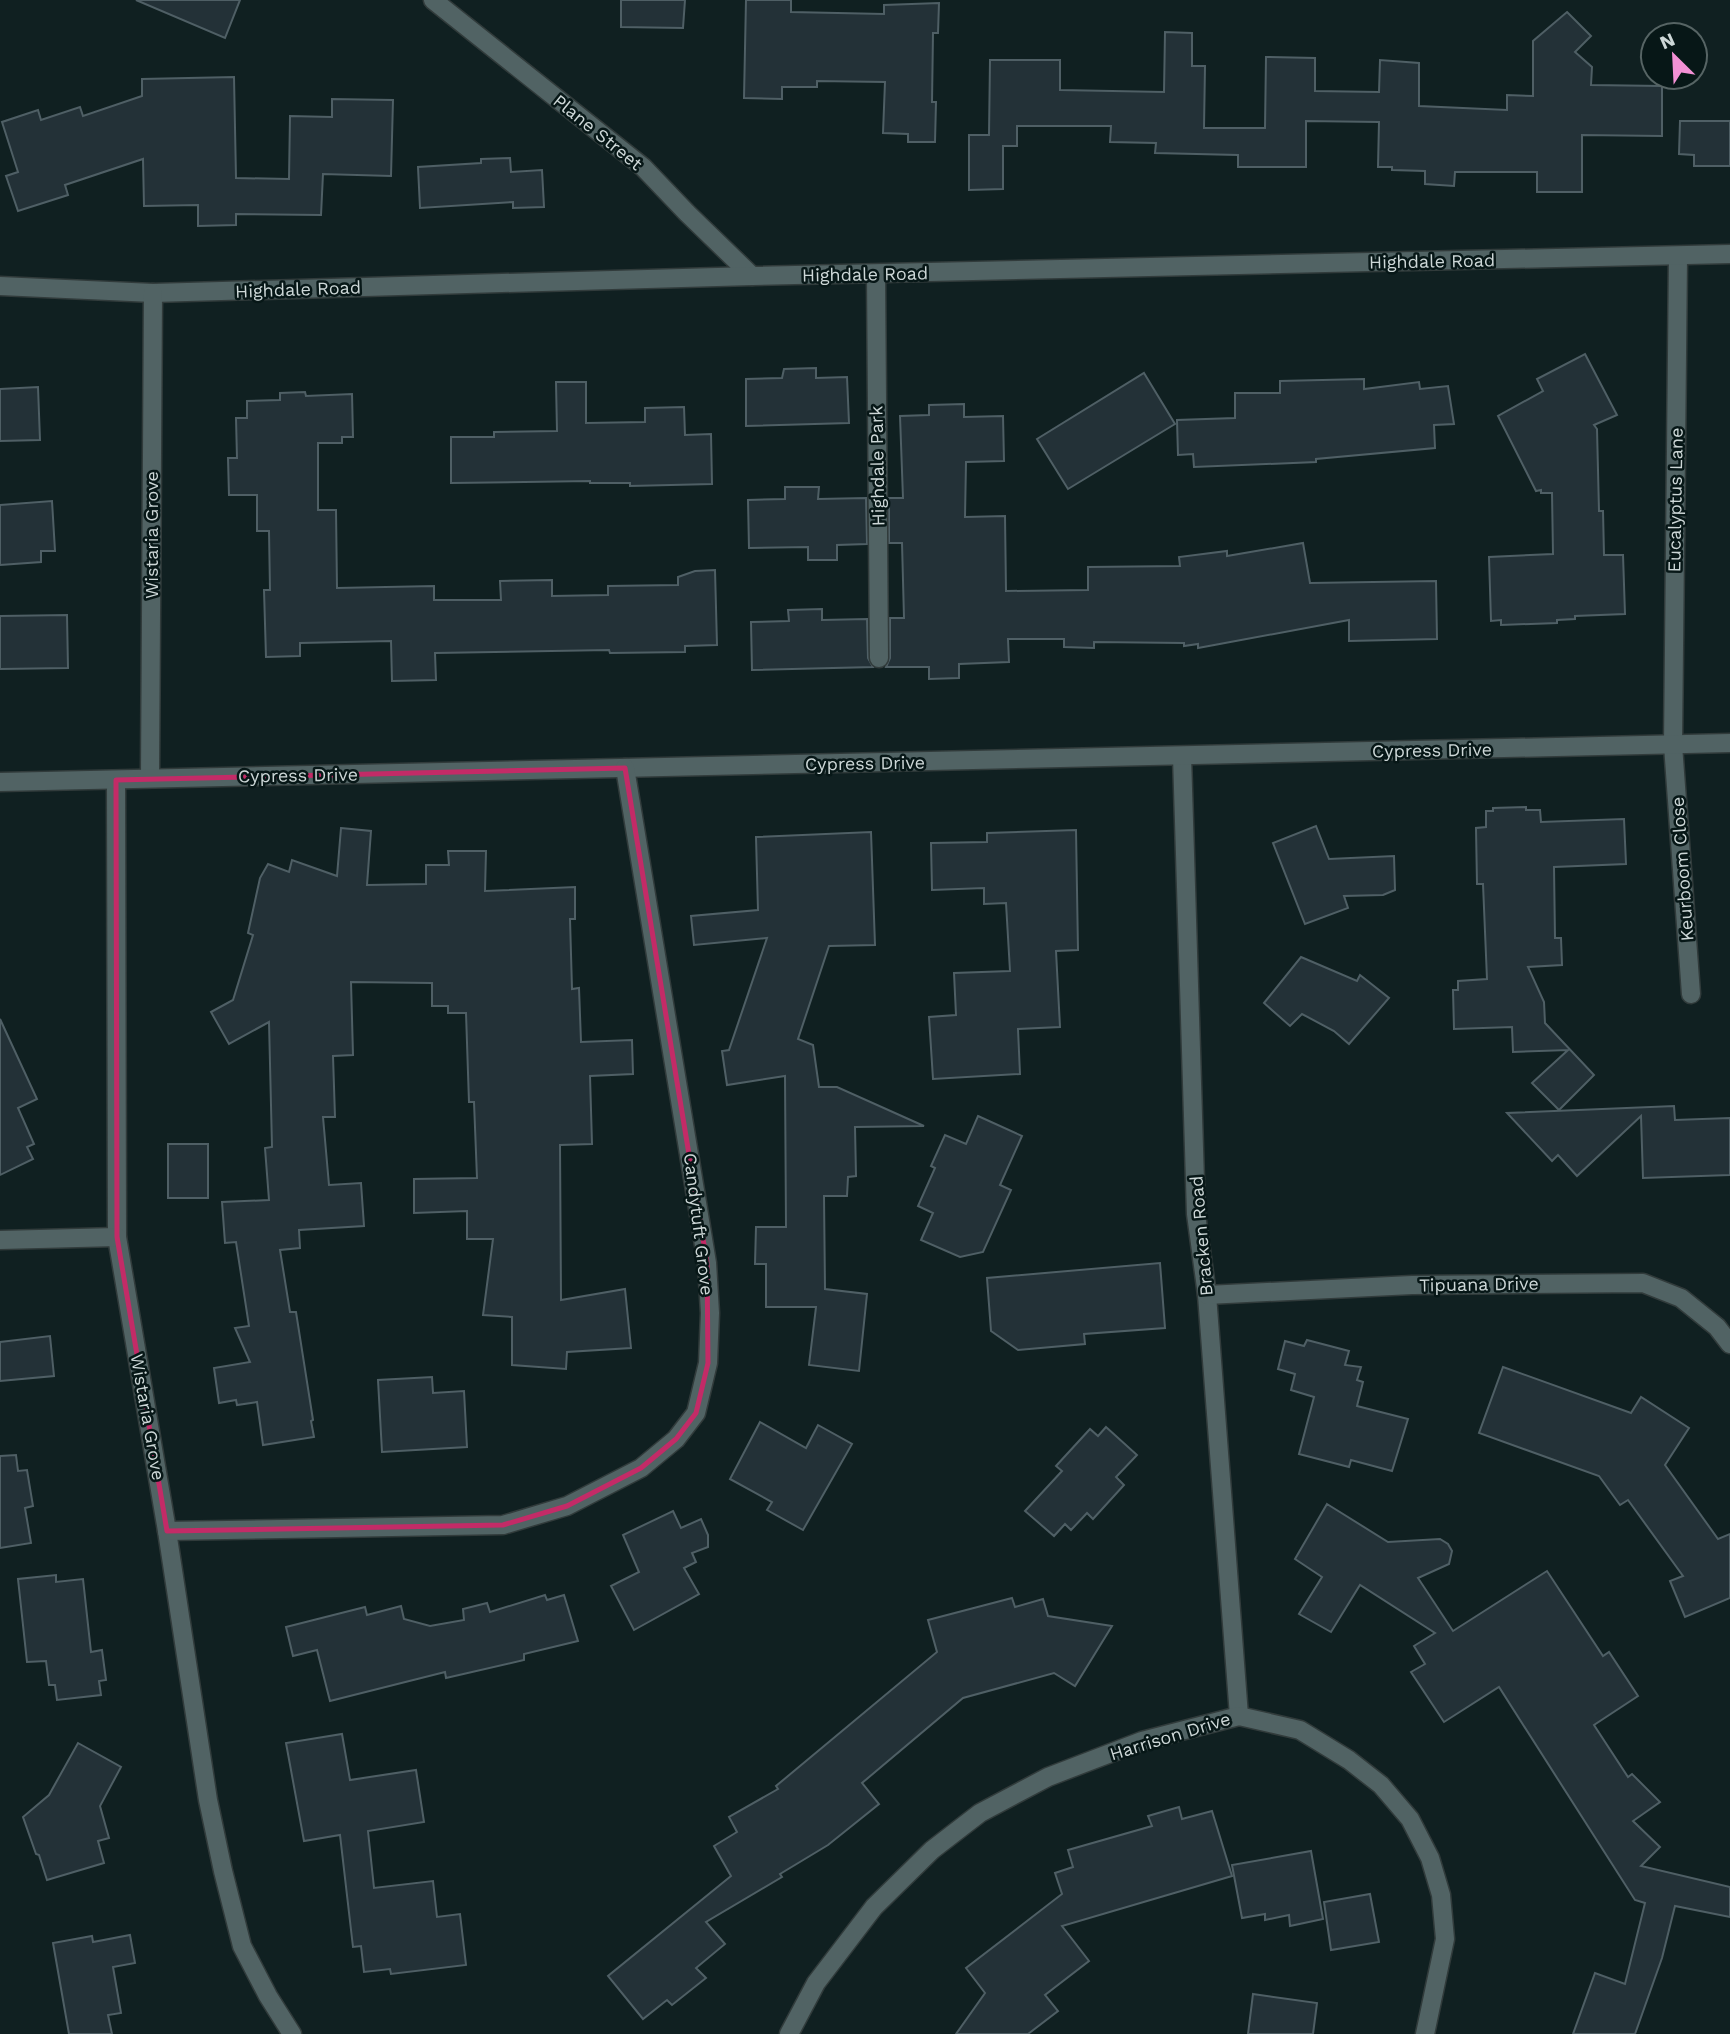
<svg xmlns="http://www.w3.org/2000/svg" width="1730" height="2034" font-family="'Work Sans',sans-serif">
<rect width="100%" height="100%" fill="#102021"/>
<g fill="#233137" stroke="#4f5f65" stroke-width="2">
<path d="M136 0H240L225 38Z"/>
<path d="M621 0H685L683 28 621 27Z"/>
<path d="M746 0H791V12L884 14V5L939 3 938 33H933L932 102H936L935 142H908V134L883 133 885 82 817 81V87H782V99L744 98Z"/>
<path d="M1567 12 1591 36 1575 52 1592 67 1591 85 1662 86V136L1582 135V192H1537V172H1455L1454 186 1425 184V171L1392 170V167H1378L1379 122 1306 121V167H1238V155L1155 153 1156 143 1110 142 1111 126H1017V146H1003V189L969 190V135H989L990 60H1060V90L1164 92 1165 32 1192 33V66H1205L1204 128H1265L1266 57 1315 58V91L1379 92 1380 60 1419 63V106L1507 110V95L1533 96V41Z"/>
<path d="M234 77 236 178 289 179 290 116 332 117V99L393 100 391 176 323 174 321 215 236 214V225L198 226V205L144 206 143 159 65 185 68 195 18 211 6 176 18 172 2 122 38 110 41 120 80 107 83 116 142 96V79Z"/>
<path d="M1680 121H1730V166H1694V155L1679 154Z"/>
<path d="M510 158 511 172 542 170 544 207 513 208V202L420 208 418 167 481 163V159Z"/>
<path d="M1585 354 1617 415 1594 425 1597 429 1599 511H1603L1604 555H1623L1625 614 1575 616V619L1557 620V623L1501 625V620L1491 621 1489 557 1553 554 1552 493H1541V490L1536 491 1498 416 1543 391 1537 379Z"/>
<path d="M816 368V378L847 377 849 423 746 426V379L782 378 784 369Z"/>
<path d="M1144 373 1175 424 1068 489 1037 439Z"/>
<path d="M1364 379V389L1419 382 1420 389 1448 386 1454 424 1434 425 1435 448 1316 459V462L1194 467 1193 454 1178 455 1177 420 1235 418V393H1280V381Z"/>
<path d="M556 382H586V423L645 422V408L684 407 685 435 711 434 712 484 630 486V483H590V481L451 483V437H494V432L557 431Z"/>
<path d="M38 387 40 440 0 441V389Z"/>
<path d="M305 392 306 396 352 394 353 437H342V443H318V510H336L337 588 434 586V600H501L500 581 552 580V596L608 595V586L678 585V577L695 571 715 570 717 645 685 646V652L610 653 609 650 435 653 436 680 392 681 391 641 300 643V656L266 657 264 590H270L269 531H257V495H229L228 458H237L236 418H247V401L280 400V393Z"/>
<path d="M964 404V417L1003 416 1004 461 966 462 965 517 1005 516 1006 591 1088 590V567L1180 566 1179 557 1227 551V556L1303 543 1310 583 1436 581 1437 639 1349 641V620L1198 648V644L1184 646V643L1094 642V648L1064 647V639H1008L1009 662 959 664V678L929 679V667H886L890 658V618H904L902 543H889V498H903L900 416 929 415V405Z"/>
<path d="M785 487H819L818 499 866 498 867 544 837 545V560H808V547L749 548 748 500 785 499Z"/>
<path d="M52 501 55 551H41V562L0 565V505Z"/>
<path d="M822 609V620L867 619 868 658 873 667 752 670 751 622 789 621 788 610Z"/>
<path d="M67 615 68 668 0 669V616Z"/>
<path d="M1526 807V810H1540L1541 822 1624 819 1626 864 1554 867 1555 938H1561L1562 965 1528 967 1544 1002 1545 1023 1594 1075 1559 1110 1532 1083 1568 1050 1513 1052 1512 1027 1454 1029 1453 990H1458V981L1487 979 1483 884H1477L1476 828 1486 827V811H1493V808Z"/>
<path d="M1316 826 1329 859 1394 856 1395 890 1383 895 1344 896 1348 908 1305 924 1273 843Z"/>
<path d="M341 828 371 831 367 885 426 884V865H449L448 851H486L485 891 575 887V919H570L572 989 579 988 581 1042 632 1040 633 1074 590 1076 592 1144 560 1145 561 1300 625 1289 631 1348 567 1352 566 1369 512 1365V1317L483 1315 493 1239H467V1211L414 1213V1179L477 1178 474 1102H469L466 1013H448V1006H432V983L351 982 353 1055 333 1056 335 1117H323L329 1185 361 1183 364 1226 299 1230 300 1248 280 1250 290 1312H296L313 1420 311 1421 314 1437 263 1445 257 1402 237 1405 236 1400 219 1403 214 1368 250 1362 235 1328 249 1326 236 1242 225 1243 222 1202 269 1200 265 1148 272 1147 269 1022 229 1044 211 1012 233 1000 253 935 248 933 260 878 268 864 289 872 292 860 337 876Z"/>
<path d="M1076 830 1078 950 1056 951 1060 1027 1018 1029 1020 1074 933 1079 929 1017 956 1015 954 973 1010 971 1006 903 984 904V888L932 890 931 843 987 842V833Z"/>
<path d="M871 832 875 945 829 946 798 1039 813 1045 819 1087H837L924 1126 855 1127 856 1176 848 1177 847 1196H824L825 1289 867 1294 859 1371 809 1365 816 1307H766V1264H755L756 1227H786L785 1076 727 1085 722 1051 729 1050 767 938 694 945 691 916 758 910 756 837Z"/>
<path d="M1301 957 1357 981 1360 975 1389 998 1349 1044 1334 1031 1302 1014 1290 1026 1264 1003Z"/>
<path d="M0 1019 37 1099 18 1108 34 1144 27 1147 33 1159 0 1175Z"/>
<path d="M1674 1106 1675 1120 1730 1118V1175L1643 1178 1641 1116 1577 1176 1558 1155 1552 1161 1507 1113Z"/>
<path d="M978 1116 1022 1136 1000 1185 1011 1190 983 1252 960 1257 921 1240 933 1213 918 1206 935 1168 931 1166 945 1135 966 1144Z"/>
<rect x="168" y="1144" width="40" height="54"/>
<path d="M1160 1263 1165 1328 1084 1334 1085 1344 1018 1350 991 1331 987 1278Z"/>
<path d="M50 1336 54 1376 0 1381V1342Z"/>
<path d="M1307 1340 1349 1351 1345 1365 1361 1367 1357 1380 1363 1382 1357 1406 1408 1419 1392 1471 1351 1460 1349 1467 1299 1454 1314 1397 1291 1390 1295 1374 1278 1369 1285 1341 1304 1346Z"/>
<path d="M1503 1367 1631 1413 1641 1397 1689 1428 1665 1465 1718 1539 1730 1534V1598L1685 1617 1670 1581 1683 1576 1628 1500 1620 1505 1599 1476 1479 1433Z"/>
<path d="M432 1377 433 1393 464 1391 467 1447 382 1452 378 1380Z"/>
<path d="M760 1422 806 1448 818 1425 852 1444 803 1530 767 1510 772 1502 730 1479Z"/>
<path d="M1106 1427 1137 1455 1116 1477 1124 1485 1093 1519 1087 1513 1071 1530 1065 1524 1054 1536 1025 1511 1062 1471 1056 1466 1090 1429 1098 1436Z"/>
<path d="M16 1455 18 1471 27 1470 33 1506 25 1508 31 1543 0 1548V1456Z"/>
<path d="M1327 1504 1388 1542 1440 1539 1448 1544 1452 1551 1449 1564 1418 1578 1453 1631 1547 1571 1603 1656 1609 1652 1638 1696 1594 1725 1628 1777 1632 1774 1660 1802 1633 1821 1660 1847 1641 1866 1730 1887V1917L1675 1906 1662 1958 1635 2034H1573L1595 1973 1625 1984 1645 1903 1635 1900 1499 1687 1444 1722 1411 1672 1425 1664 1414 1646 1435 1633 1360 1585 1331 1632 1299 1614 1322 1577 1295 1559Z"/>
<path d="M673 1511 681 1528 701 1519 708 1535V1547L692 1553 696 1562 684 1568 699 1594 634 1630 611 1586 639 1572 623 1535Z"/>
<path d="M56 1575V1582L83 1579 91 1652 102 1650 106 1680 99 1681 101 1695 57 1700 55 1685H49L46 1661 27 1662 18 1579Z"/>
<path d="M545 1595 547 1600 564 1595 578 1641 524 1654V1660L446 1678 445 1672 330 1701 317 1650 293 1656 286 1627 365 1607 367 1615 401 1606 404 1619 430 1626 464 1620 463 1609 487 1603 490 1612Z"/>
<path d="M1012 1598 1015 1607 1043 1599 1048 1616 1112 1626 1075 1686 1054 1673 963 1698 862 1783 879 1804 828 1845 780 1874 782 1877 706 1922 725 1944 696 1968 706 1978 672 2005 667 2000 643 2019 608 1976 731 1876 714 1846 737 1832 729 1817 778 1789 776 1786 937 1652 928 1620Z"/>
<path d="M342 1734 350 1780 416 1770 424 1822 368 1831 374 1888 433 1881 437 1917 460 1914 466 1965 391 1974 390 1969 364 1972 361 1946 353 1947 340 1835 304 1841 286 1743Z"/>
<path d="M78 1743 121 1767 100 1806 109 1838 98 1841 104 1863 47 1880 39 1855 36 1854 23 1817 49 1795Z"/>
<path d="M1179 1807 1182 1819 1212 1811 1232 1876 1062 1926 1089 1961 1045 1995 1058 2011 1028 2034H956L985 1993 966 1968 1062 1894 1055 1873 1073 1867 1068 1850 1152 1826 1148 1816Z"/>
<path d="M1311 1851 1323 1919 1290 1926 1289 1915 1265 1920V1914L1242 1918 1232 1865Z"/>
<path d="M1370 1894 1379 1942 1331 1950 1324 1902Z"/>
<path d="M130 1935 135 1963 113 1967 121 2013 108 2015 112 2034H69L53 1943 92 1936 93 1942Z"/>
<path d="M1253 1994 1317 2003 1313 2034H1248Z"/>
</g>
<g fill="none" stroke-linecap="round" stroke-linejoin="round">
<defs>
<g id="minor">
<path d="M433 0 643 167 687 213 752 276"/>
<path d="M1678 256 1673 745 1691 994"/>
<path d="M876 274 879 658"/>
<path d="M0 286 153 293 752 276 1730 254"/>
<path d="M1182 756 1196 1214 1207 1295 1239 1716"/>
<path d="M150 778 153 293"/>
<path d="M116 780 117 1237 167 1531 208 1800 223 1871 242 1946 268 1996 292 2034"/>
<path d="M0 782 1730 743"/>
<path d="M0 1240 117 1237"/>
<path d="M1207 1295 1412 1285 1643 1283 1681 1298 1717 1327 1730 1344"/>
<path d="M167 1531 503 1525 567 1506 641 1468 676 1439 696 1413 708 1363 710 1313 707 1263 625 768"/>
<path d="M789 2034 816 1983 874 1907 932 1850 980 1813 1048 1777 1142 1741 1239 1716 1300 1730 1349 1760 1381 1785 1410 1819 1430 1858 1441 1895 1445 1939 1425 2034"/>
</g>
</defs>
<use href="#minor" stroke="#313b3b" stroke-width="21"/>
<use href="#minor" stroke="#516364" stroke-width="18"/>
</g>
<path fill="none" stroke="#c32b67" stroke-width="5" stroke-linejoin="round" d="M625 768 707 1263 708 1363 696 1413 676 1439 641 1468 567 1506 503 1525 167 1531 117 1237 116 780Z"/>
<g text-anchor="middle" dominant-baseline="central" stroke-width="5" stroke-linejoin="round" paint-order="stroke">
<g font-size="18" fill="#cdd7d7" stroke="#071717">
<text transform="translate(598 132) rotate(39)">Plane Street</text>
<text transform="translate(1432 261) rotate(-1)">Highdale Road</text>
<text transform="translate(865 274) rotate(-1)">Highdale Road</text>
<text transform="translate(298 289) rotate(-2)">Highdale Road</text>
<text transform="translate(877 466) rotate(-91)">Highdale Park</text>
<text transform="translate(1675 500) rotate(-89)">Eucalyptus Lane</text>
<text transform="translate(151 535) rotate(-90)">Wistaria Grove</text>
<text transform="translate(1432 750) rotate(-1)">Cypress Drive</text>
<text transform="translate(865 763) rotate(-1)">Cypress Drive</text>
<text transform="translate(298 775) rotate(-1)">Cypress Drive</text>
<text transform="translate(1682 869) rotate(-94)">Keurboom Close</text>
<text transform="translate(699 1224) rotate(83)">Candytuft Grove</text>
<text transform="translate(1201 1236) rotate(-95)">Bracken Road</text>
<text transform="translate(1479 1284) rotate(-1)">Tipuana Drive</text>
<text transform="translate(148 1417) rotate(80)">Wistaria Grove</text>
<text transform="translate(1170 1736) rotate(-17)">Harrison Drive</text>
</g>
</g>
<g transform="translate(1674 56) rotate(336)"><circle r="33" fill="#071717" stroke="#566464" stroke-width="2"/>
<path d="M0-5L12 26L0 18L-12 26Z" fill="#f391d5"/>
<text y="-10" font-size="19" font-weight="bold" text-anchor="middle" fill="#cdd7d7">N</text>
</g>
</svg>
